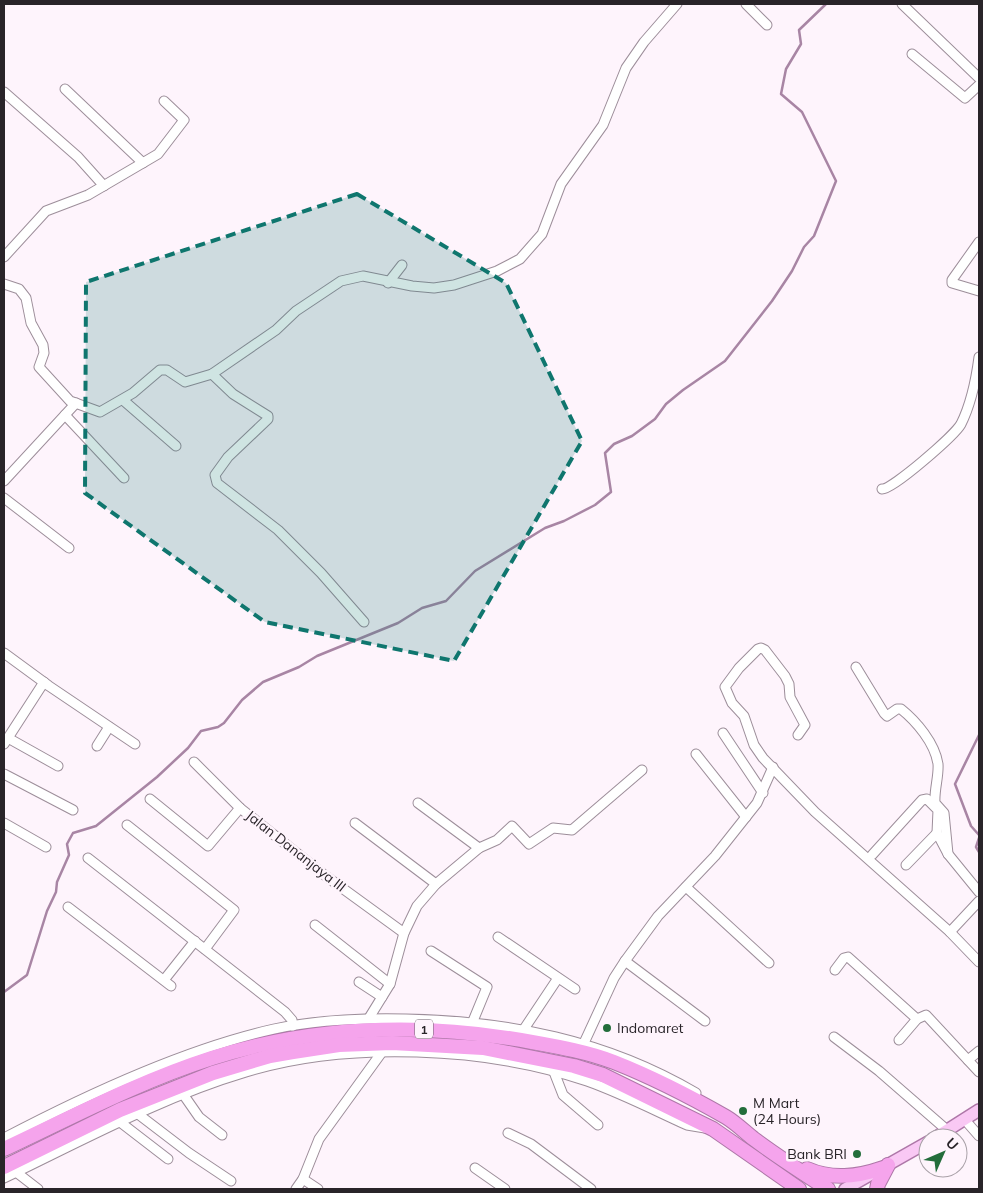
<svg xmlns="http://www.w3.org/2000/svg" width="983" height="1193" font-family="Mulish,sans-serif">
<rect width="100%" height="100%" fill="#fef4fc"/>
<g fill="none" stroke-linecap="round" stroke-linejoin="round">
<g stroke="#a885a4" stroke-width="2.5">
<path d="M979 735 955 784 971 826 979 835"/>
<path d="M979 838 976 847 979 852"/>
<path d="M4 992 27 975 47 911 56 892 57 882 69 855 67 844 73 833 96 826 157 777 188 748 201 731 218 727 224 723 242 700 263 682 299 667 317 656 398 623 422 608 446 601 475 571 545 528 564 521 595 505 611 492 605 453 614 444 632 436 655 419 666 404 683 390 725 361 772 301 792 271 804 247 814 236 836 181 802 112 781 94 786 69 801 44 799 30 826 4"/>
</g>
<defs>
<g id="minor">
<path d="M746 4 767 25"/>
<path d="M902 4 979 78"/>
<path d="M912 54 965 98 979 85"/>
<path d="M65 89 143 163"/>
<path d="M4 92 78 157 104 186"/>
<path d="M979 242 952 280V283L979 291"/>
<path d="M4 257 46 211 88 195 158 154 184 120 164 101"/>
<path d="M388 283 402 265"/>
<path d="M4 284 19 289 26 298 31 323 43 345 44 353 39 367 70 401 100 412 133 393 160 370H167L185 382 212 374 276 330 296 311 341 281 363 276 412 286 434 288 454 285 497 271 520 259 542 234 561 184 603 125 626 68 644 42 677 4"/>
<path d="M212 374 233 394 268 416V419L228 457 215 475 217 483 278 530 321 573 364 622"/>
<path d="M123 400 176 446"/>
<path d="M65 415 124 478"/>
<path d="M4 481 76 403"/>
<path d="M882 489C892 490 955 435 961 424 971 404 976 380 979 357"/>
<path d="M4 498 69 548"/>
<path d="M4 653 49 686 135 744"/>
<path d="M856 667 884 713 887 716 897 709H901C916 721 935 743 938 764 939 776 934 790 935 803L944 813 948 854"/>
<path d="M723 733 763 793"/>
<path d="M798 735 805 725 790 697 789 684 785 676 765 650 761 648 758 649 739 668 725 687 732 703 744 716 754 745 763 758 815 812 950 932 979 962"/>
<path d="M8 738 58 766"/>
<path d="M4 744 44 682"/>
<path d="M97 746 109 727"/>
<path d="M696 754 746 817"/>
<path d="M194 762 240 808 327 877 404 933"/>
<path d="M4 774 73 810"/>
<path d="M150 799 208 846 240 808"/>
<path d="M418 803 479 848"/>
<path d="M4 823 46 847"/>
<path d="M355 823 436 884"/>
<path d="M127 825 234 910 205 949"/>
<path d="M872 855 922 800 927 799 938 810 937 833 948 854 979 892"/>
<path d="M88 858 285 1012 292 1020 293 1026"/>
<path d="M906 865 937 833"/>
<path d="M686 887 769 963"/>
<path d="M68 907 171 986"/>
<path d="M315 925 390 984"/>
<path d="M950 932 979 901"/>
<path d="M498 937 575 989"/>
<path d="M431 951 487 987 473 1021"/>
<path d="M835 970 844 958 848 957 917 1019"/>
<path d="M164 980 195 941"/>
<path d="M359 982 382 997"/>
<path d="M369 1018 390 984 404 933 417 906 436 884 479 848 497 840 512 826 529 844 553 828 572 830 642 770"/>
<path d="M705 1021 625 961 658 916 715 856 757 803 773 767"/>
<path d="M524 1029 558 978"/>
<path d="M834 1037 879 1071 948 1131"/>
<path d="M899 1040 917 1019 926 1015 979 1072"/>
<path d="M584 1043 614 978 625 961"/>
<path d="M968 1060 979 1051"/>
<path d="M554 1072 563 1095 598 1125"/>
<path d="M183 1094 199 1117 222 1135"/>
<path d="M138 1114 189 1153 231 1181"/>
<path d="M965 1120 979 1136"/>
<path d="M120 1122 168 1159"/>
<path d="M508 1133 531 1144 591 1189"/>
<path d="M4 1138C86 1095 184 1049 274 1029 316 1020 362 1018 406 1019 508 1021 606 1040 696 1093"/>
<path d="M475 1168 505 1189"/>
<path d="M16 1172 38 1189"/>
<path d="M4 1178C83 1140 162 1097 246 1072 347 1041 487 1047 587 1081 621 1093 654 1110 687 1125L705 1128"/>
<path d="M303 1179 318 1189"/>
<path d="M296 1189 303 1179 319 1139 382 1052"/>
</g>
<g id="major">
<path d="M935 1138 979 1110"/>
<path d="M845 1189 928 1142"/>
</g>
<g id="highway">
<path d="M4 1149C72 1117 140 1081 212 1058 317 1025 424 1022 532 1042 560 1047 588 1052 614 1062 652 1077 691 1097 726 1117 736 1123 745 1132 754 1139 778 1157 803 1173 828 1189"/>
<path d="M4 1167 120 1110 213 1073 270 1056 293 1052 339 1045 392 1043 483 1048 574 1066 603 1075 713 1129 799 1189"/>
<path d="M807 1169C832 1180 857 1177 883 1168"/>
<path d="M877 1189 878 1184 888 1165"/>
</g>
</defs>
<use href="#minor" stroke="#9d8e9a" stroke-width="11"/>
<use href="#major" stroke="#ae77a8" stroke-width="14"/>
<use href="#highway" stroke="#ae77a8" stroke-width="16"/>
<use href="#minor" stroke="#fff" stroke-width="9"/>
<use href="#major" stroke="#f9c8f4" stroke-width="11"/>
<use href="#highway" stroke="#f5a4ec" stroke-width="14"/>
</g>
<path fill="#0f766e" fill-opacity="0.2" stroke="#0f766e" stroke-width="4" stroke-dasharray="10 6" stroke-linejoin="round" d="M357 194 506 283 582 441 454 661 265 622 85 493 86 282Z"/>
<g fill="#236d3b" stroke="#fef4fc" stroke-width="2">
<circle cx="607" cy="1028" r="5"/>
<circle cx="743" cy="1111" r="5"/>
<circle cx="857" cy="1154" r="5"/>
</g>
<g text-anchor="middle" dominant-baseline="central" stroke-width="5" stroke-linejoin="round" paint-order="stroke">
<rect fill="#fef4fc" stroke="#696268" stroke-width="1" x="415" y="1019.5" width="18" height="19" rx="4"/>
<g font-size="12" font-weight="bold" fill="#292429">
<text x="424" y="1029">1</text>
</g>
<g font-size="14" fill="#292429" stroke="#fef4fc">
<text transform="translate(296 851) rotate(38)">Jalan Dananjaya III</text>
</g>
<g font-size="14" fill="#292429" stroke="#fef4fc" text-anchor="start">
<text x="617" y="1028">Indomaret</text>
<text x="753" y="1103">M Mart<tspan x="753" dy="16">(24 Hours)</tspan></text>
<text x="847" y="1154" text-anchor="end">Bank BRI</text>
</g>
</g>
<rect width="983" height="1193" fill="none" stroke="#292429" stroke-width="10"/>
<g transform="translate(943 1153) rotate(45)"><circle r="24" fill="#fef4fc" stroke="#a9a1a8"/>
<path d="M0-4L9 19L0 12L-9 19Z" fill="#236d3b"/>
<text y="-8" font-size="14" font-weight="bold" text-anchor="middle" fill="#292429">U</text>
</g>
</svg>
